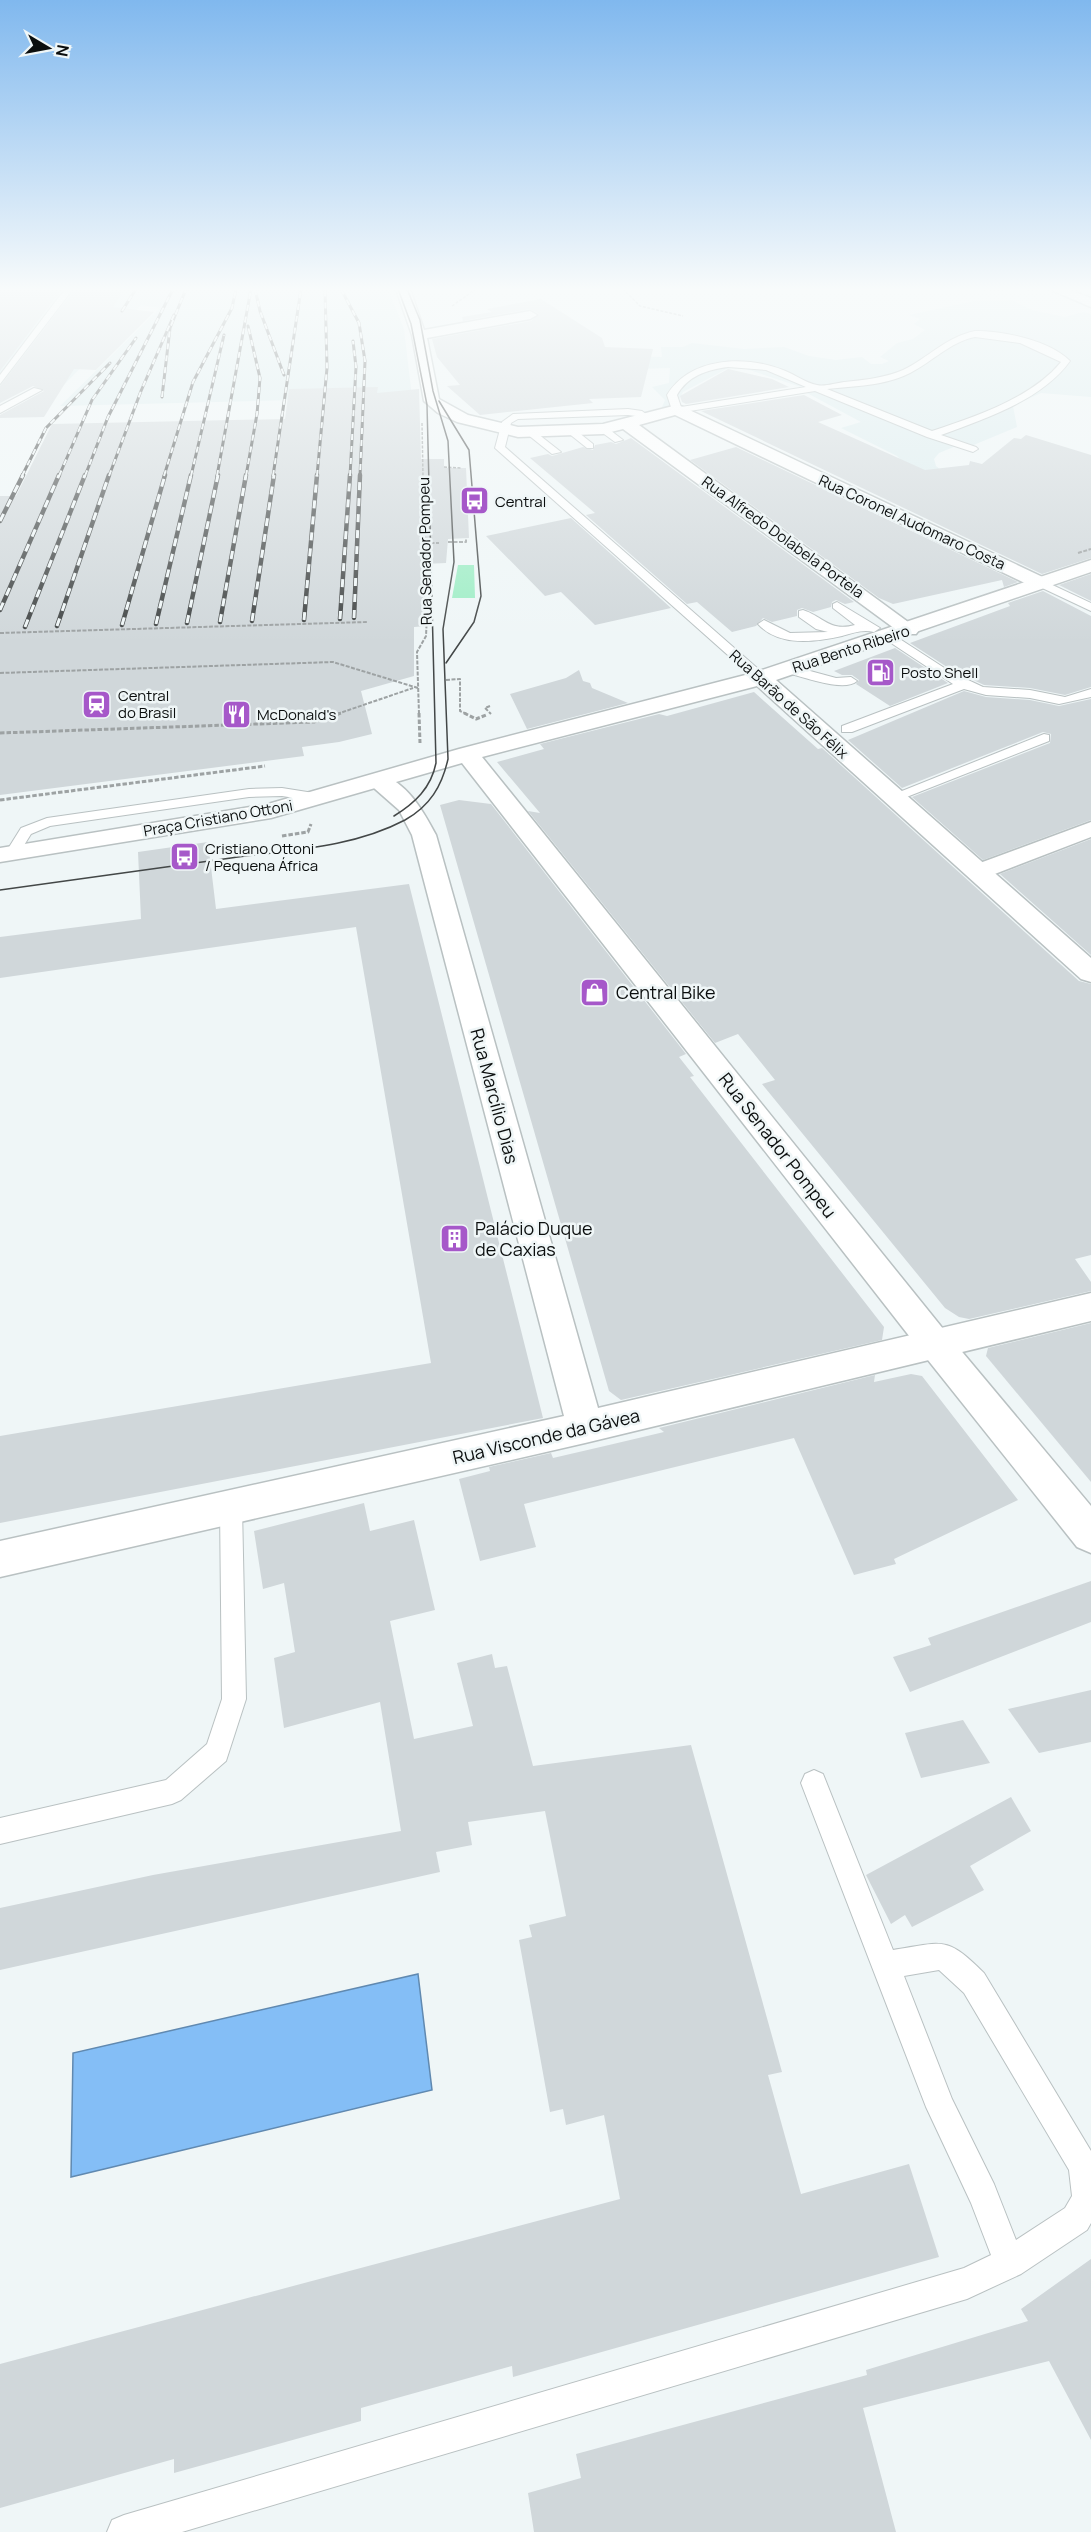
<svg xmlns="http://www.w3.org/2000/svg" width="1091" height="2532" font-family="Manrope,sans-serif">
<rect width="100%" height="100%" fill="#eff6f7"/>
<g fill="#dbecee">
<path d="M0 289H388L404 329 412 397 60 406 160 308 141 305 64 385H6L0 393Z"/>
<path d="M1012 300 1032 310 1065 317 1083 312 1091 314V397L1041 393 1013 406 1017 427 964 449 956 446 939 453 934 459 936 466 958 484 904 463 897 456 841 428 861 422 807 393 801 387 734 365 683 392 679 400 682 407H662L665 400 652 387 669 383 670 368 639 369 631 356 662 357 661 347H683L692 343 744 349 784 347 809 356 836 360 862 357 871 364H882L889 361 880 357 897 343 913 339 925 330 914 324 920 319 909 315 974 301Z"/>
</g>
<path fill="#9eedc5" d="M458 565H474L475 598H452Z"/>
<path fill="#84bef6" stroke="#6089b0" stroke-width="1.5" d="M418 1974 432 2090 71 2177 73 2053Z"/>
<g fill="#d0d7da">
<path d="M0 289H62L0 371Z"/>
<path d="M75 289H124L113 307 154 312 96 370 74 369 44 417 0 418V415L44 391 33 386 0 403V386Z"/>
<path d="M541 299 602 338 605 347 653 349 641 397 589 399 593 403 480 415 447 386 460 385 437 357 432 339 531 321 539 314 530 309 463 321 462 317 492 312 487 309Z"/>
<path d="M728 369 772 379 789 387 686 404 682 402 680 396Z"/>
<path d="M378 387 377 393 419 389 421 459H444V468H466L469 538 448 539 446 563 424 564 426 626 414 627V676L361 691 372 734 339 742 302 747 304 756 0 795V496H16L52 424 285 419 289 389Z"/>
<path d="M804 395 842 415 818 422 925 470 969 465 970 461 982 464 1014 438 1021 439 1026 435 1091 455V558L1042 574 701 411Z"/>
<path d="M631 438 854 602 845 604 836 600 832 602 831 607 813 612 802 608 797 610V616L772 622 763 618 756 626 732 632 697 602 687 604 586 515 595 513 530 458 548 454 552 456 583 447 593 450 595 445 611 442 616 444Z"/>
<path d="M736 447 1018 582 1004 587 1002 580 893 604 879 598 690 460Z"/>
<path d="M571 518 671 608 595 625 561 592 545 596 486 536Z"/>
<path d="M1091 574V601L1059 585Z"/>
<path d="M1043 591 1091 616V687L1065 695 1030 688 984 685 950 669 910 643 1010 606 1008 603Z"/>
<path d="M895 648 948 683 890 706 856 684 859 680 852 675H842L834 671Z"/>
<path d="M579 670 583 681 590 683 592 688 628 703 527 729 510 694 566 678Z"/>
<path d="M964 691 986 697 1030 700 1059 706 1091 699V820L983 860 912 797 1050 743 1051 734 1043 732 902 788 848 740Z"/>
<path d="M754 692 818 749 822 748 1079 981 1091 984V1255L1075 1259 1091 1282V1291L969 1319 959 1317 945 1308 762 1084 775 1080 738 1034 715 1043 528 811 540 813 497 762 544 749 540 744 659 714 667 716Z"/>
<path d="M459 800 491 804 686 1054 679 1057 694 1076 690 1077 884 1327 882 1340 621 1400 609 1391 440 805Z"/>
<path d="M1091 839V955L1000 874Z"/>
<path d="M208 842 216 909 409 884 543 1418 0 1523V1436L431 1363 356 927 0 978V937L141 919 138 852Z"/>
<path d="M1091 1323V1482L986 1356 988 1348Z"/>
<path d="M911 1374 922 1376 1018 1500 894 1559 896 1564 854 1575 794 1438 524 1504 536 1547 480 1561 459 1479 490 1471 489 1467 551 1453 553 1458 609 1445 664 1432 659 1428 875 1375 874 1382Z"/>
<path d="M364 1503 370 1531 414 1520 435 1610 390 1621 414 1739 473 1726 457 1663 492 1654 495 1668 507 1666 533 1766 691 1745 782 2072 768 2075 801 2194 909 2164 939 2257 513 2377 512 2366 361 2408V2421L174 2473V2459L0 2508V2364L620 2199 604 2115 566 2125 563 2109 550 2112 519 1940 532 1937 529 1925 566 1916 545 1811 468 1822 472 1845 436 1852 440 1872 0 1970V1908L153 1875 401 1831 380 1702 284 1728 274 1658 295 1652 284 1583 263 1589 254 1531Z"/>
<path d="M1091 1581V1622L910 1692 893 1657 931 1645 928 1638Z"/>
<path d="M1091 1690V1742L1039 1753 1008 1709Z"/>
<path d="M963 1720 990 1763 921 1778 905 1733Z"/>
<path d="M1011 1797 1031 1831 970 1866 984 1890 912 1927 905 1915 891 1924 866 1875Z"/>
<path d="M1091 2259V2440L1049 2361 863 2408 896 2532H534L528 2493 581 2478 576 2454 867 2375 866 2370 1028 2321 1021 2309Z"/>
</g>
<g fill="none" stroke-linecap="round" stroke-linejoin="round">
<defs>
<g id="service">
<path d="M65 289H73L0 384V375Z"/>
<path d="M975 331C1004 331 1049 340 1070 361 1042 400 985 419 941 435L976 447 978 449 973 452 927 437 815 391 677 413 672 410 667 395C690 357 745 355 783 370 794 374 806 383 817 385 824 387 836 383 844 382 863 380 885 378 903 370 928 358 946 337 975 331ZM975 337 1020 343 1061 362C1032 398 974 417 932 431L827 389C854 386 885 386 910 373 932 362 950 342 975 337ZM728 367 766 370 806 387 681 407 677 395C688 376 706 370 728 367Z"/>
<path d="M34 388 42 390 0 413V406Z"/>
<path d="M628 409 642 411 652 419 647 422 636 416 628 415 518 419 511 423 505 447 765 675V681H757L495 448 502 422 513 414Z"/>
<path d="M600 427H606L623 440 615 442 600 431Z"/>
<path d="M567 428H573L593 444V448H587L567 432Z"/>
<path d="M527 430H533L561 452 552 454 527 434Z"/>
<path d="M1038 582H1046L1091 603V611L1038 586Z"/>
<path d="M837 602 880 628 874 632C863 629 853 633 842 636 815 642 779 647 758 624L764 620 790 633 828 632 816 629 799 617V611L803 610C824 617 829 632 855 625L833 608V604Z"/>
<path d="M889 632 949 671 983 687 1030 690 1065 697 1091 689V697L1059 704 1030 698 986 695 964 689 852 732H842V726L953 684 885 639 883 636Z"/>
<path d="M788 665 836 678 851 677 857 681C844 693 801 676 784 672L782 669Z"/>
<path d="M1044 734 1049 735V741L899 800 894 801 887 797Z"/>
<path d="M282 788 320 794 327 798 320 802 282 796 249 797 50 826 31 834 18 855 13 856 6 852 21 828 47 818 249 789Z"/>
<path d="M231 1497 239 1500 242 1507 246 1699 226 1761 181 1800 172 1804 0 1844V1818L166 1780 207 1744 222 1699 220 1507 223 1500Z"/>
<path d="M814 1770 823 1774 893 1950C943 1942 946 1935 984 1973L1091 2151V2223L1087 2230 1021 2274 967 2299 182 2532H107L112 2520 124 2515 964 2268 991 2255 971 2203 926 2107 801 1783 805 1774ZM939 1970 964 1993 1069 2170 1072 2196 1065 2208 1016 2240 994 2184 952 2099 904 1976Z"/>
</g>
<g id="minor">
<path d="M396 289H410L424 330 530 311 537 315 530 319 427 338 439 399 468 415 518 427 603 424 677 405 683 407 1049 580 1052 584 1049 588H1035L675 415 639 425 919 630 916 634H902L623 429 603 434 518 437 457 422 438 413 424 401 412 335Z"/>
<path d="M1049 289H1067L1091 298V307Z"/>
<path d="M378 774C407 781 423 811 436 835L598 1408 1091 1293V1321L585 1443 0 1577V1541L564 1416 412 835 399 810 366 781 370 776Z"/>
<path d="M1091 822V837L987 877 978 880 969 877 965 872 969 867Z"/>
</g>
<path id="tertiary" d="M1091 560V572L776 680 1091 958V982L1081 979 757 686 482 757 948 1335 1091 1506V1553L1077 1547 924 1355 462 763 271 818 0 862V848L268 804 459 749 753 673Z"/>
</defs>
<use href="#service" stroke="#b9c1c2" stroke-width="2"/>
<use href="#minor" stroke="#b9c1c2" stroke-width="3"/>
<use href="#tertiary" stroke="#b9c1c2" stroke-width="3"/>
<g stroke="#9da2a3" stroke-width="1.5" stroke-dasharray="3 1.5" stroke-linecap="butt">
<path d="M623 289 640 306 683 316"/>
<path d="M755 289H760"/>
<path d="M1012 289 1034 290"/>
<path d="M983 290 1012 289"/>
<path d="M452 306 476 289"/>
<path d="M422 423 423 476"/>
<path d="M444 467 461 468"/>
</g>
<g stroke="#9da2a3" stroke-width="2" stroke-dasharray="4 1.5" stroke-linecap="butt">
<path d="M448 542H466V538"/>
<path d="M425 543H439"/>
<path d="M0 633 367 622"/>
<path d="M0 673 333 662 418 688"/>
<path d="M446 680 460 679V711L467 714"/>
<path d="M490 706 485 708 491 714"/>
<path d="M337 714 413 688"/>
<path d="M419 714 417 652 426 636 427 614 423 475"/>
</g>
<g stroke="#9da2a3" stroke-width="3" stroke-dasharray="4.5 2" stroke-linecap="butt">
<path d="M419 713 420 743"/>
<path d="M464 713 476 719 486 715"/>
<path d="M0 733 314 722 341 713"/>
<path d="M0 800 265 766"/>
<path d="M282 836 308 832 311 824"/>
</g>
<use href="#service" fill="#fff" fill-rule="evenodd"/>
<use href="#minor" fill="#fff" fill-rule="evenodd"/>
<use href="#tertiary" fill="#fff" fill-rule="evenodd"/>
<g stroke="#434747" stroke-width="1.5">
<path d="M439 401 469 450 481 596 474 622 446 663"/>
<path d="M394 816C415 803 431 788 436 763L427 405 411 324 398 289"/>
<path d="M0 890C77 879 154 869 231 858 289 850 352 848 405 820 430 806 442 786 448 759L443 629 454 562 448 441 433 391 420 320 407 289"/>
</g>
<defs>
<g id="rail-far1">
<path d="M255 289 260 311 284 375"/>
<path d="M341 289 359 323 365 361 360 476"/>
<path d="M122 311 136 289"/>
<path d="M162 397 170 328 186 289"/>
<path d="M22 476 46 428 110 363"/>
<path d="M59 476 92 400 136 338"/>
<path d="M85 476 108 417 173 289"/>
<path d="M109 476 141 391 174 315"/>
<path d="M164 476 193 382 232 308 236 289"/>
<path d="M191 476 224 335"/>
<path d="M217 476 251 289"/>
<path d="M246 476 257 414 260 378 248 326"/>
<path d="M273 476 301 289"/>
<path d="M317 476 327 368 325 289"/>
<path d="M350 476 356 367 353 341"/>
</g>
<g id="rail">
<path d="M0 521 23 475"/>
<path d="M0 610 59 475"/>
<path d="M354 618 360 475"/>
<path d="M340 619 350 475"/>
<path d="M304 620 317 475"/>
<path d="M252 621 274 475"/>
<path d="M220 622 246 475"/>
<path d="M187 623 218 475"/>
<path d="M156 624 191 475"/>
<path d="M122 625 165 475"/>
<path d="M57 626 109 475"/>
<path d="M25 627 85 475"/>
</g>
</defs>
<use href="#rail-far1" stroke="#434747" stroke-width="3"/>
<use href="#rail" stroke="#434747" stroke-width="4.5"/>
<use href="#rail-far1" stroke="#eff6f7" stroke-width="2" stroke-dasharray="6" stroke-linecap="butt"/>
<use href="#rail" stroke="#eff6f7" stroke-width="3" stroke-dasharray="8" stroke-linecap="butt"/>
<path stroke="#9da2a3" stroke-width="2" stroke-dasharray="4 1.5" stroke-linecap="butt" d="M1078 553 1091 549"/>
</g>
<linearGradient id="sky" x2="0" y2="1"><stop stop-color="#80b8ee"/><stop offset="0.45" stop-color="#f8fbfb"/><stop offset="1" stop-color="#f8fbfb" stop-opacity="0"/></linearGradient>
<rect width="1091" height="643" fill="url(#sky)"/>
<defs>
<symbol id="bus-square" viewBox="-11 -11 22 22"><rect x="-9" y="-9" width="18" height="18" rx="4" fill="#a658c9" stroke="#eff6f7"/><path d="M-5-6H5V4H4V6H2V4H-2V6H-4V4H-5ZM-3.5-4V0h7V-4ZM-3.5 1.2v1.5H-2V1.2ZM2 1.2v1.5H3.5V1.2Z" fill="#fff"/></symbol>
<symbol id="fuel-square" viewBox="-11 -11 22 22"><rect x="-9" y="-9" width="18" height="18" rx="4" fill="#a658c9" stroke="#eff6f7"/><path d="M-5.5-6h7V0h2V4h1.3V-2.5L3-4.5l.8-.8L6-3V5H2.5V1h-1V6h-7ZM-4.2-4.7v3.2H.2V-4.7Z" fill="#fff"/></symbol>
<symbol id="station-square" viewBox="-11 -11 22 22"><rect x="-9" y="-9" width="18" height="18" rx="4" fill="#a658c9" stroke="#eff6f7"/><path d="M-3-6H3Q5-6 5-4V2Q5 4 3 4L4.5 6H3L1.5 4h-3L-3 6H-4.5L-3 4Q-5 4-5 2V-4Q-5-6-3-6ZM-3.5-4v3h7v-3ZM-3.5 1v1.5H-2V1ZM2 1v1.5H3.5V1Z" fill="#fff"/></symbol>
<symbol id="restaurant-square" viewBox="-11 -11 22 22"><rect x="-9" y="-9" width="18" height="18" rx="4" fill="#a658c9" stroke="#eff6f7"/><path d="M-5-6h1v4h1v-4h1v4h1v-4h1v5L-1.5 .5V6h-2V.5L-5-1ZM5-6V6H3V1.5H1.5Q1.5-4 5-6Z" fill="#fff"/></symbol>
<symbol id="shop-square" viewBox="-11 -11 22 22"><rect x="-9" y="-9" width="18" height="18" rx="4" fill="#a658c9" stroke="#eff6f7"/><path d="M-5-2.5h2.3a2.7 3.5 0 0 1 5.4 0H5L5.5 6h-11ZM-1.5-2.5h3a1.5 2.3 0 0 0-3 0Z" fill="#fff"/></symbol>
<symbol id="building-square" viewBox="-11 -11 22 22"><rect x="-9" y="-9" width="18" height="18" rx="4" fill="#a658c9" stroke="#eff6f7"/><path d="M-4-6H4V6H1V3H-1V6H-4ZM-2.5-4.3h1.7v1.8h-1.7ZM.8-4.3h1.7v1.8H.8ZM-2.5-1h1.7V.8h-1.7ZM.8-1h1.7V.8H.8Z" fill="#fff"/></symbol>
</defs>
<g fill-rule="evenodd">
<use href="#bus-square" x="458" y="484" width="33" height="33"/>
<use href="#fuel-square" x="864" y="656" width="33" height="33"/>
<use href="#station-square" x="80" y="688" width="33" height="33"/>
<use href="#restaurant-square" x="220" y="698" width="33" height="33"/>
<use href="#bus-square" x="168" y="840" width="33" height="33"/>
<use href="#shop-square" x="578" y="976" width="33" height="33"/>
<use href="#building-square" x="438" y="1222" width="33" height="33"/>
</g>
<g text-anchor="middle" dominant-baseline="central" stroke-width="5" stroke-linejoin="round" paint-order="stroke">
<g font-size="15" fill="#0b0e0e" stroke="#eff6f7" text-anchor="start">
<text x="495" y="501">Central</text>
<text x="901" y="672">Posto Shell</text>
<text x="118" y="695">Central<tspan x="118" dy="17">do Brasil</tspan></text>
<text x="257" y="714">McDonald's</text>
<text x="205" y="848">Cristiano Ottoni<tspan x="205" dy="17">/ Pequena África</tspan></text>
</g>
<g font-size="15" fill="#0b0e0e" stroke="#eff6f7">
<text transform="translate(912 522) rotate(25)">Rua Coronel Audomaro Costa</text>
<text transform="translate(783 537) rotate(36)">Rua Alfredo Dolabela Portela</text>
<text transform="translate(425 551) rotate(-91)">Rua Senador Pompeu</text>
<text transform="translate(851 649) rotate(-18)">Rua Bento Ribeiro</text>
<text transform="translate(789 704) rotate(42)">Rua Barão de São Félix</text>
<text transform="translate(218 818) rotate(-10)">Praça Cristiano Ottoni</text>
</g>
<g font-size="18" fill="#0b0e0e" stroke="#eff6f7" text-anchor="start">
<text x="616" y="992">Central Bike</text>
<text x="475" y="1228">Palácio Duque<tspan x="475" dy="21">de Caxias</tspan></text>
</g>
<g font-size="18" fill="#0b0e0e" stroke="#eff6f7">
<text transform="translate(495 1096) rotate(75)">Rua Marcílio Dias</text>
<text transform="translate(778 1145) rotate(52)">Rua Senador Pompeu</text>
<text transform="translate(546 1436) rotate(-13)">Rua Visconde da Gávea</text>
</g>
</g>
<g transform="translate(48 48) rotate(100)" stroke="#eff6f7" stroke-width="4.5" paint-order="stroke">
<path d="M0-4.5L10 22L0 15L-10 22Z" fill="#0b0e0e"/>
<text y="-9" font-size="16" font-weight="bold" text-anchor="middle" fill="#0b0e0e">N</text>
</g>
</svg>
